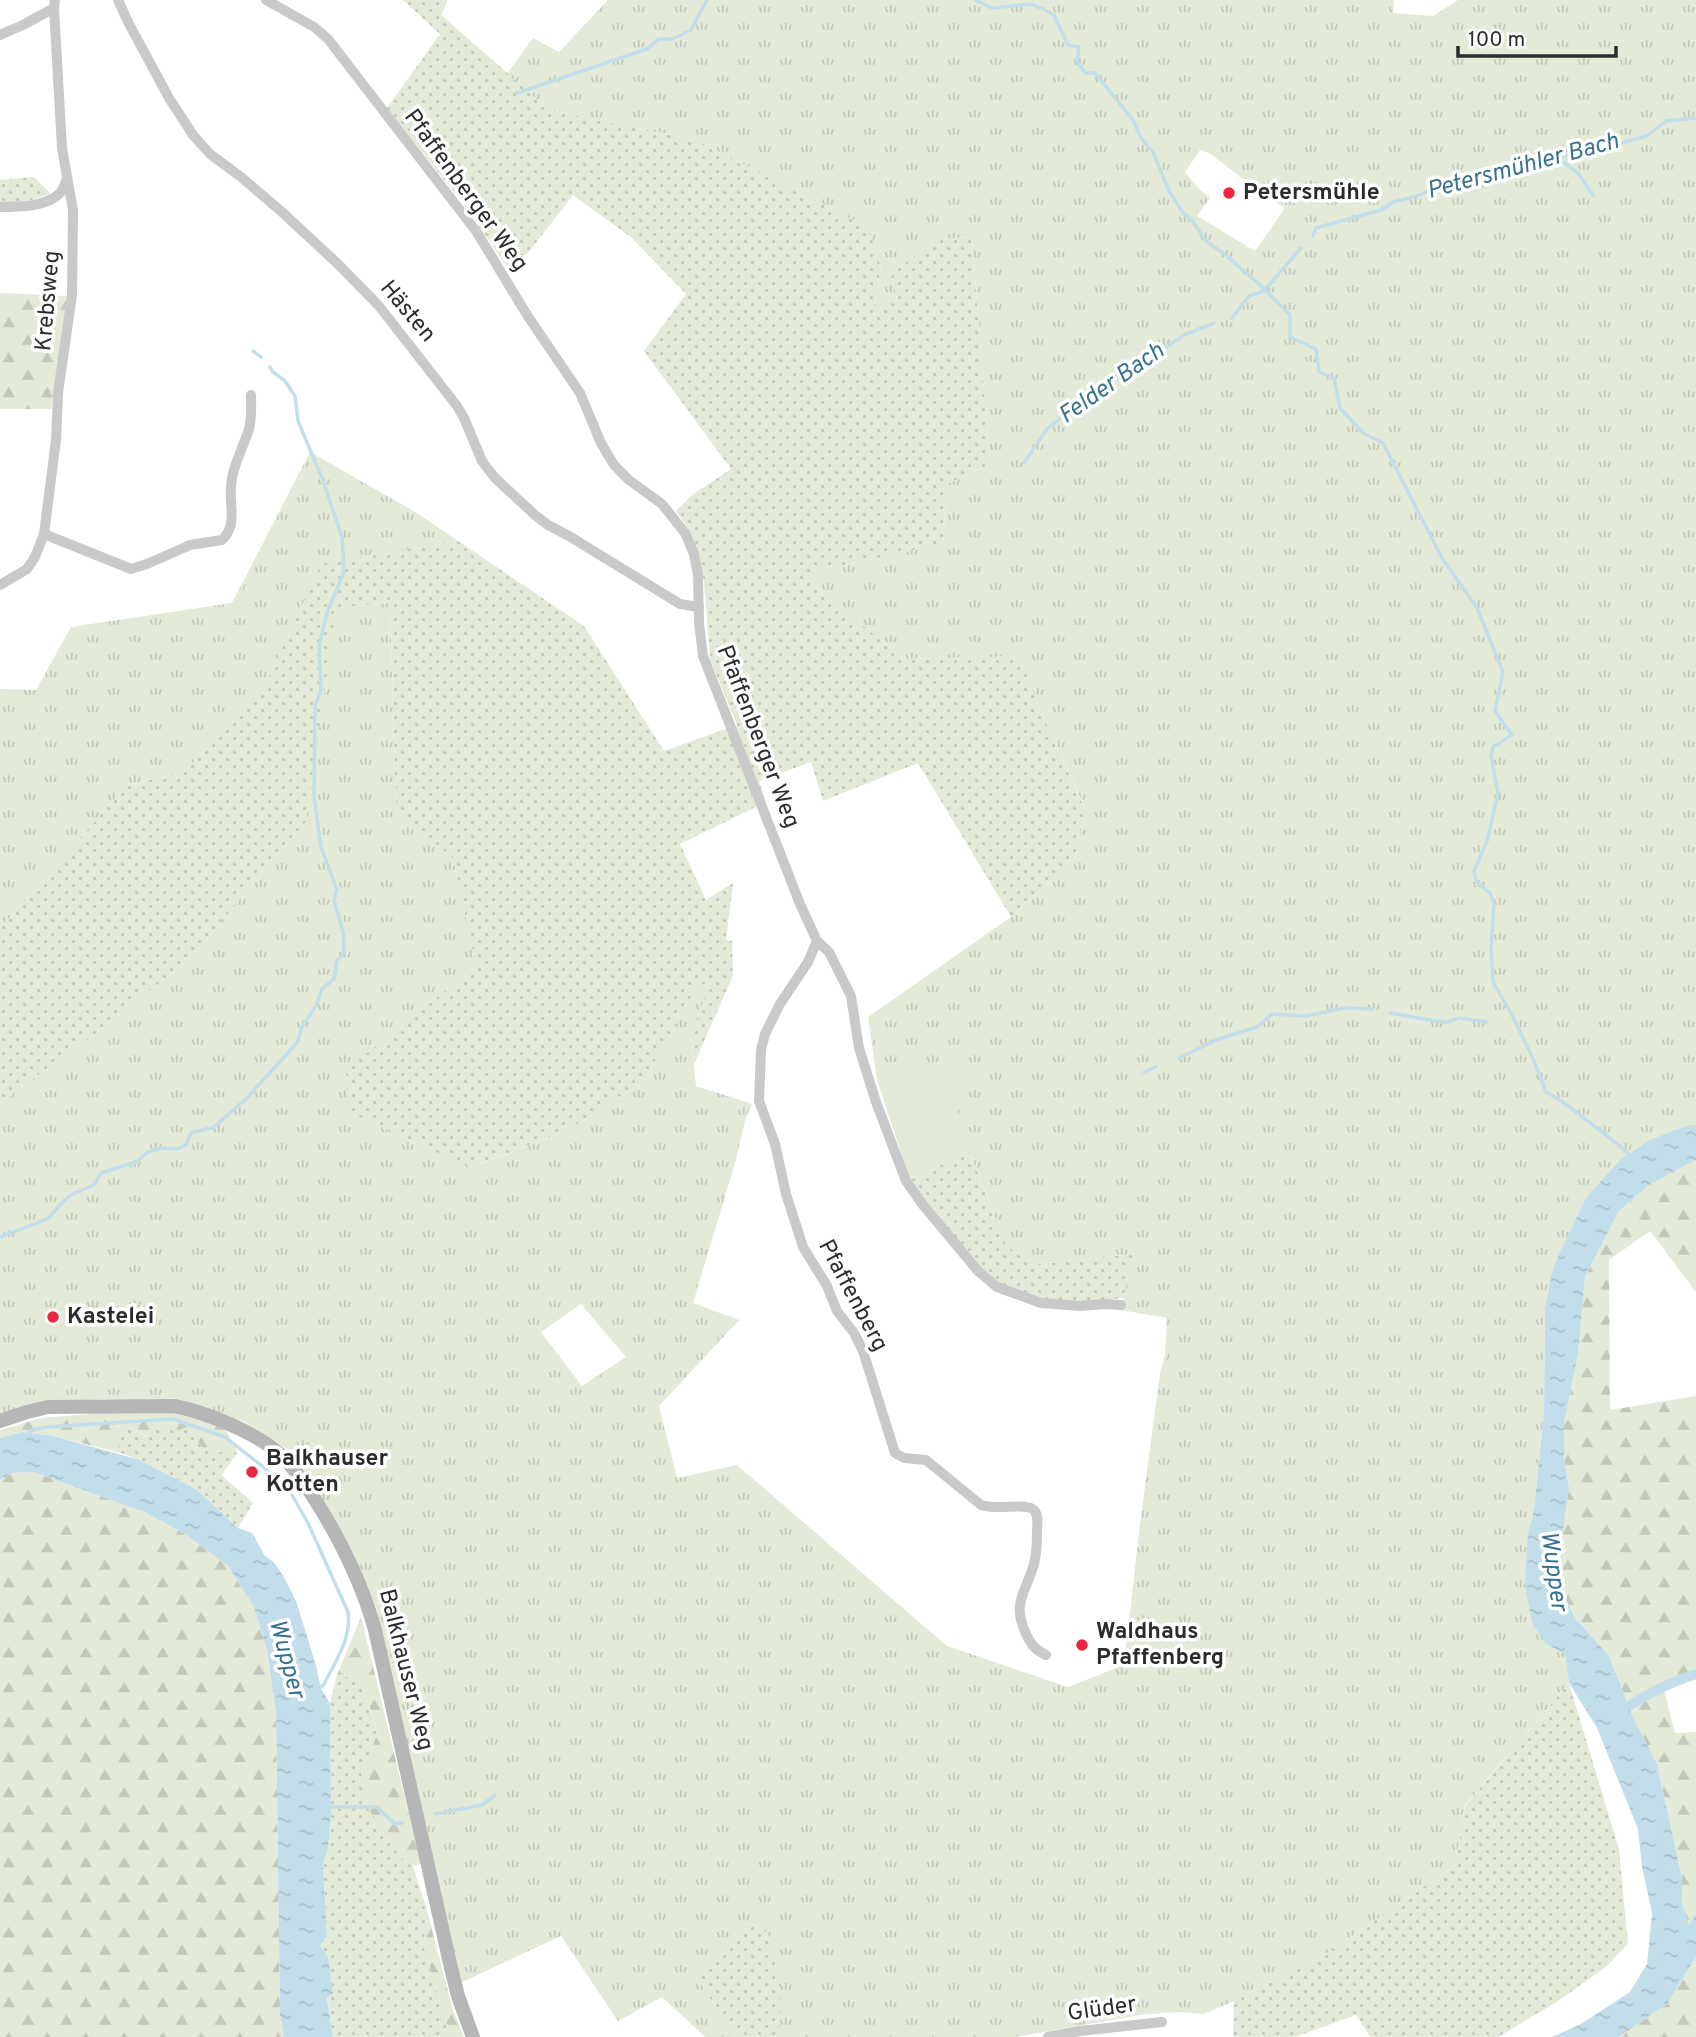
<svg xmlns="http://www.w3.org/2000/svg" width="1696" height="2037" font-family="Overpass,sans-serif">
<defs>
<pattern id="grass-dots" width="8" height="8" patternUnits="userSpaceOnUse" patternTransform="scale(1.75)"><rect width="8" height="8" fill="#e3ead8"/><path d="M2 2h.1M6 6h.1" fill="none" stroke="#c3c9ba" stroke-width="1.8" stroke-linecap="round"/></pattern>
<pattern id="forest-firs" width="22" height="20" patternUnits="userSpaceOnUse" patternTransform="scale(1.75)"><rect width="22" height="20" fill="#e3ead8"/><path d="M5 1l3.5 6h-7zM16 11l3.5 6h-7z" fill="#c3c9ba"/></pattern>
<pattern id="park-tufts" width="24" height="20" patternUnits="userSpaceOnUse" patternTransform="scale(1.75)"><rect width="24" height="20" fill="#e3ead8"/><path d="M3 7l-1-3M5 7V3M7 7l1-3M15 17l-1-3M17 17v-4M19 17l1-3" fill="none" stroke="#c3c9ba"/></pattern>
<pattern id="water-ripples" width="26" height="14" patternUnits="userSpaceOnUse" patternTransform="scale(1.75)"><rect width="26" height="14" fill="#c3deeb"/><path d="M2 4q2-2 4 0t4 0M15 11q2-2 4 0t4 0" fill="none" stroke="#a8bfca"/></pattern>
</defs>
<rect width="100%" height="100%" fill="#fff"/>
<g fill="url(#grass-dots)">
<path d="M403 0H448L441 15 550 110 696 140 869 227 881 267 873 317 897 298 891 274 936 239 972 237 990 465 947 484 943 544 803 574 903 659 1020 655 1039 707 1085 809 1075 860 1011 917 918 763 823 801 811 762 759 781 766 802 680 844 706 900 733 883 726 940 732 941 733 976 694 1064 691 1035 709 983 697 986 644 1081 570 1129 470 1168 348 1112 345 1070 476 966 453 859 396 812 390 603 337 608 306 822 188 961 92 1036 0 1103V928L126 786 187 770 268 679 321 563 458 541 584 626 664 751 737 725 710 659 704 582 699 555 687 527 676 511 692 495 731 469 644 351 686 294 632 238 573 195 528 253 507 267 466 207 387 108 440 34Z"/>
<path d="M34 177 51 194 31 200 0 205V180Z"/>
<path d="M969 1151 1007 1247 1039 1264 1133 1254 1124 1298 1080 1303 1038 1299 996 1283 962 1248 917 1191 910 1180Z"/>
<path d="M125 1425 148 1438 161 1426 186 1427 205 1451 238 1453 221 1475 253 1503 238 1528 196 1489 137 1459 121 1453 115 1427Z"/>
<path d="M337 1675 360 1679 378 1734 361 1773 400 1857 413 1866 426 1907 424 1947 451 2037H333L320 1946 327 1936 323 1863 328 1849 331 1814 330 1703Z"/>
<path d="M1569 1683 1619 1849 1628 1944 1606 1967 1558 2001 1498 2037H1370L1356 2015 1295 2037H1233L1234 2001 1326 1954 1455 1865 1465 1806Z"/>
<path d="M747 1922 768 1934 780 1983V2030L778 2037H736L696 1977Z"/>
</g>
<g fill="url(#forest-firs)">
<path d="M0 293 67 296 51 409H0Z"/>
<path d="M1696 1160V1292L1650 1231 1609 1260 1610 1410 1696 1396V1675L1662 1682 1675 1733 1696 1732V1914L1689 1926 1682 1903V1878L1657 1764 1633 1717 1609 1656 1576 1619 1565 1598 1561 1546 1569 1487 1564 1458V1424L1578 1354 1585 1277 1619 1211 1649 1185Z"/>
<path d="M136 1410 171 1412 198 1418 226 1430 238 1453 205 1451 186 1427 175 1432 161 1426 149 1438 125 1425 116 1426 121 1453 53 1436 24 1432 0 1438V1430L42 1418Z"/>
<path d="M34 1472 115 1501 144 1512 185 1534 228 1566 254 1607 267 1651 276 1712 280 2015 284 2037H0V1480L11 1473Z"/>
<path d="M361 1617 421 1864 413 1866 400 1857 366 1805 361 1773 378 1733 360 1679 337 1675Z"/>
<path d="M426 1907 453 2010 464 2037H451L424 1947Z"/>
<path d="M1696 1956V2037H1619L1668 2003Z"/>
</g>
<g fill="url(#park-tufts)" fill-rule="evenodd">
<path d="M608 0H1394L1393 13 1433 16 1458 0H1696V1124L1677 1129 1601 1183 1586 1198 1558 1256 1552 1271 1545 1307 1544 1412 1534 1510 1528 1533 1546 1644 1565 1654 1569 1683 1465 1805 1455 1865 1326 1954 1234 2001 1204 2014 1176 2012 1140 2015 1016 2037H778L780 2030V1983L768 1934 747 1922 696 1977 736 2037H705L662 1997 618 2021 561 1936 460 1983 376 1607 352 1550 292 1452 245 1422 175 1403 102 1399 43 1403 0 1416V1103L92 1036 188 961 306 822 336 608 390 603 396 811 453 858 476 966 346 1070 348 1112 471 1168 570 1129 644 1081 697 986 710 982 691 1035 696 1086 752 1104 746 1117 736 1160 693 1303 739 1320 659 1406 677 1478 737 1465 947 1646 1068 1687 1124 1665 1140 1524 1160 1373 1165 1355 1167 1318 1121 1310 1133 1254 1039 1264 1007 1247 957 1120 964 1060 877 1080 868 1017 1011 917 1075 860 1085 808 1039 707 1020 656 903 659 802 574 943 544 947 484 990 465 972 237 936 239 891 274 897 298 888 308 873 318 881 267 868 227 696 140 550 110 507 74 533 38 559 52ZM1200 150 1211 154 1253 187 1285 208 1255 251 1197 216 1210 198 1197 187 1185 172ZM581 1304 626 1357 582 1386 541 1332Z"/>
<path d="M310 452 417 513 458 541 321 564 268 679 187 770 126 786 0 928V689L36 690 71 627 232 603Z"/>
</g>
<path fill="#e3ead8" d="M964 1060 957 1120 969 1151 910 1180 877 1080Z"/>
<g fill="url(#water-ripples)">
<path d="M1696 1124V1160L1649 1185 1619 1211 1585 1277 1578 1354 1564 1424V1458L1569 1487 1561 1546 1565 1598 1576 1619 1609 1656 1633 1717 1657 1764 1682 1878V1903L1689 1925 1696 1914V1956L1668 2003 1619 2037H1552L1581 2024 1630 1992 1647 1964 1652 1913 1642 1867 1638 1829 1597 1728 1569 1683 1565 1654 1546 1644 1532 1623 1525 1584 1528 1533 1534 1510 1544 1412 1545 1307 1552 1271 1558 1256 1586 1198 1620 1160 1648 1141 1677 1129Z"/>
<path d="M23 1432 53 1436 137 1459 196 1489 238 1528 252 1533 265 1556 274 1562 285 1579 296 1601 316 1665 321 1689 330 1703 331 1814 328 1849 323 1863 327 1936 320 1946 328 1957 333 1993 327 1998 333 2037H284L280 2015 276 1712 267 1651 254 1607 228 1566 185 1534 144 1512 34 1472 11 1473 0 1480V1438Z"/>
</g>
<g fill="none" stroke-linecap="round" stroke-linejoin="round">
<g stroke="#c3deeb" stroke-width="3.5">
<path d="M975 0 992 8 1031 4 1045 10 1054 15 1068 45 1079 47 1077 61 1085 73H1095L1133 120 1141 138 1153 152 1169 191 1183 213 1191 219 1206 241 1223 253 1259 284 1290 315V337L1316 349 1319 372 1334 378 1340 408 1363 433 1383 443 1442 558 1477 608 1503 672 1495 711 1512 735 1493 747 1491 756 1498 793 1487 841 1474 871 1476 881 1490 893 1494 904 1491 949 1493 982 1513 1017 1534 1061 1546 1092 1563 1102 1611 1139 1632 1157"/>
<path d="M517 93 647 49 659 39H672L691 30 707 0"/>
<path d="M1559 159 1578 173 1593 195"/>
<path d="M1313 236 1316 228 1381 210 1393 202 1417 196 1453 181 1483 174 1515 173 1559 159 1579 148 1621 143 1647 136 1666 121 1696 118"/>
<path d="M1232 318 1249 296 1264 291 1301 248"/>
<path d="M253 351 261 357"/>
<path d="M1024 463 1047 429 1080 403 1186 334 1214 323"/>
<path d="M1391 1013 1435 1021 1447 1022 1459 1018 1487 1022"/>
<path d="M1179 1058 1216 1040 1257 1027 1272 1014 1306 1016 1344 1008 1373 1009"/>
<path d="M1144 1072 1156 1067"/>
<path d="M0 1237 47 1219 69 1196 95 1184 101 1173 136 1162 148 1152 163 1148 177 1149 186 1145 191 1133 214 1127 246 1099 297 1043 302 1027 316 1006 322 989 334 979 337 960 343 955 344 944 343 932 334 900 337 890 321 847 314 796 315 706 321 690 319 646 327 613 344 572 342 537 322 478 298 421 295 396 285 381 273 372 270 367"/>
<path d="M28 1434 32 1430 48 1427 173 1419 225 1437 267 1470 291 1493 308 1523 348 1612C352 1638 335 1662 324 1684L318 1690"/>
<path d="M327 1807H377L395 1824 402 1823"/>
<path d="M435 1814 482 1805 495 1795"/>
</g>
<path stroke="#c3deeb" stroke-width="10" d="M1617 1713C1643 1697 1667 1683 1696 1674"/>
<g stroke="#c9c9c9" stroke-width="10">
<path d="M118 0 128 22 169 98 193 135 210 154 241 177 282 212 339 265 379 306 457 406 464 418 482 461 495 478 535 515 548 525 569 536 680 604 699 607"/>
<path d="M266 0 314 27 328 39 476 231 529 318 580 393 601 443 614 465 629 480 662 504 685 533 694 554 698 575 699 623 703 656 800 904 817 941 829 952 851 996 859 1048 876 1102 906 1181 923 1205 978 1271 997 1287 1041 1303 1080 1306 1106 1304 1121 1305"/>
<path d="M0 35 23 25 54 8"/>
<path d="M0 207C18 207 47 207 60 193 64 189 65 183 67 178"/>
<path d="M44 534 131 569 147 564 190 545 222 540C238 524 229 507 231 487 232 467 243 448 249 429 252 418 251 406 251 395"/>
<path d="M0 585 27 569 35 557 44 534 56 440 58 393 72 295 73 210 62 148 54 8 55 0"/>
<path d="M817 941 808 962 780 1004 765 1034 761 1050 759 1101 775 1144 786 1194 803 1247 827 1286 837 1311 854 1333 863 1351 895 1453 904 1458 926 1460 981 1505C997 1511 1026 1502 1034 1510 1039 1516 1037 1525 1037 1531 1037 1542 1037 1553 1034 1564 1025 1595 1011 1603 1027 1636 1032 1646 1036 1650 1046 1655"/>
<path d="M1048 2037 1080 2031 1162 2022"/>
</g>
<path stroke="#b6b6b6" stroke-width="14" d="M0 1421 27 1412 48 1407 174 1406C206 1412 257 1433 281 1455 294 1467 304 1483 314 1498 340 1539 362 1583 375 1630L451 1968 458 1996 473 2037"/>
</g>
<g fill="#ea273f" stroke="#fff" stroke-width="2.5">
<circle cx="1229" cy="193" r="7"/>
<circle cx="53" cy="1317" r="7"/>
<circle cx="252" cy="1472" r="7"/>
<circle cx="1082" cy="1645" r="7"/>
</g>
<g text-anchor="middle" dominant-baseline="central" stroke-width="7" stroke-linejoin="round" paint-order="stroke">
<g font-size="23" fill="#2c2c2c" stroke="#fff">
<text transform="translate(465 191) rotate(54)">Pfaffenberger Weg</text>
<text transform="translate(49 301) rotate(-85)">Krebsweg</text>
<text transform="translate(407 312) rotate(50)">Hästen</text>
<text transform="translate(757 737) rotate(69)">Pfaffenberger Weg</text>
<text transform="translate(852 1296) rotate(62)">Pfaffenberg</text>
<text transform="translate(405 1670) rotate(76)">Balkhauser Weg</text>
<text transform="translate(1102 2010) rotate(-8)">Glüder</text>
</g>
<g font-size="23" font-weight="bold" fill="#2c2c2c" stroke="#fff" text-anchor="start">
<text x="1243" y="193">Petersmühle</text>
<text x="67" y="1317">Kastelei</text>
<text x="266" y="1459">Balkhauser<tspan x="266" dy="26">Kotten</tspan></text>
<text x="1096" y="1632">Waldhaus<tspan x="1096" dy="26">Pfaffenberg</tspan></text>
</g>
<g font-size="24" font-style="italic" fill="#38728f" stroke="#fff">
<text transform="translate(1523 167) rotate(-15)">Petersmühler Bach</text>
<text transform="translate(1112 384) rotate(-35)">Felder Bach</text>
<text transform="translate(1553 1571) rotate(82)">Wupper</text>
<text transform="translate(286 1659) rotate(75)">Wupper</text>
</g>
</g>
<path d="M1458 46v10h158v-10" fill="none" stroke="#2c2c2c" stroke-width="3.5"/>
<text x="1468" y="46" font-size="21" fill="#2c2c2c" stroke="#ffffff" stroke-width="5" paint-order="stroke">100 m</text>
</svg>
